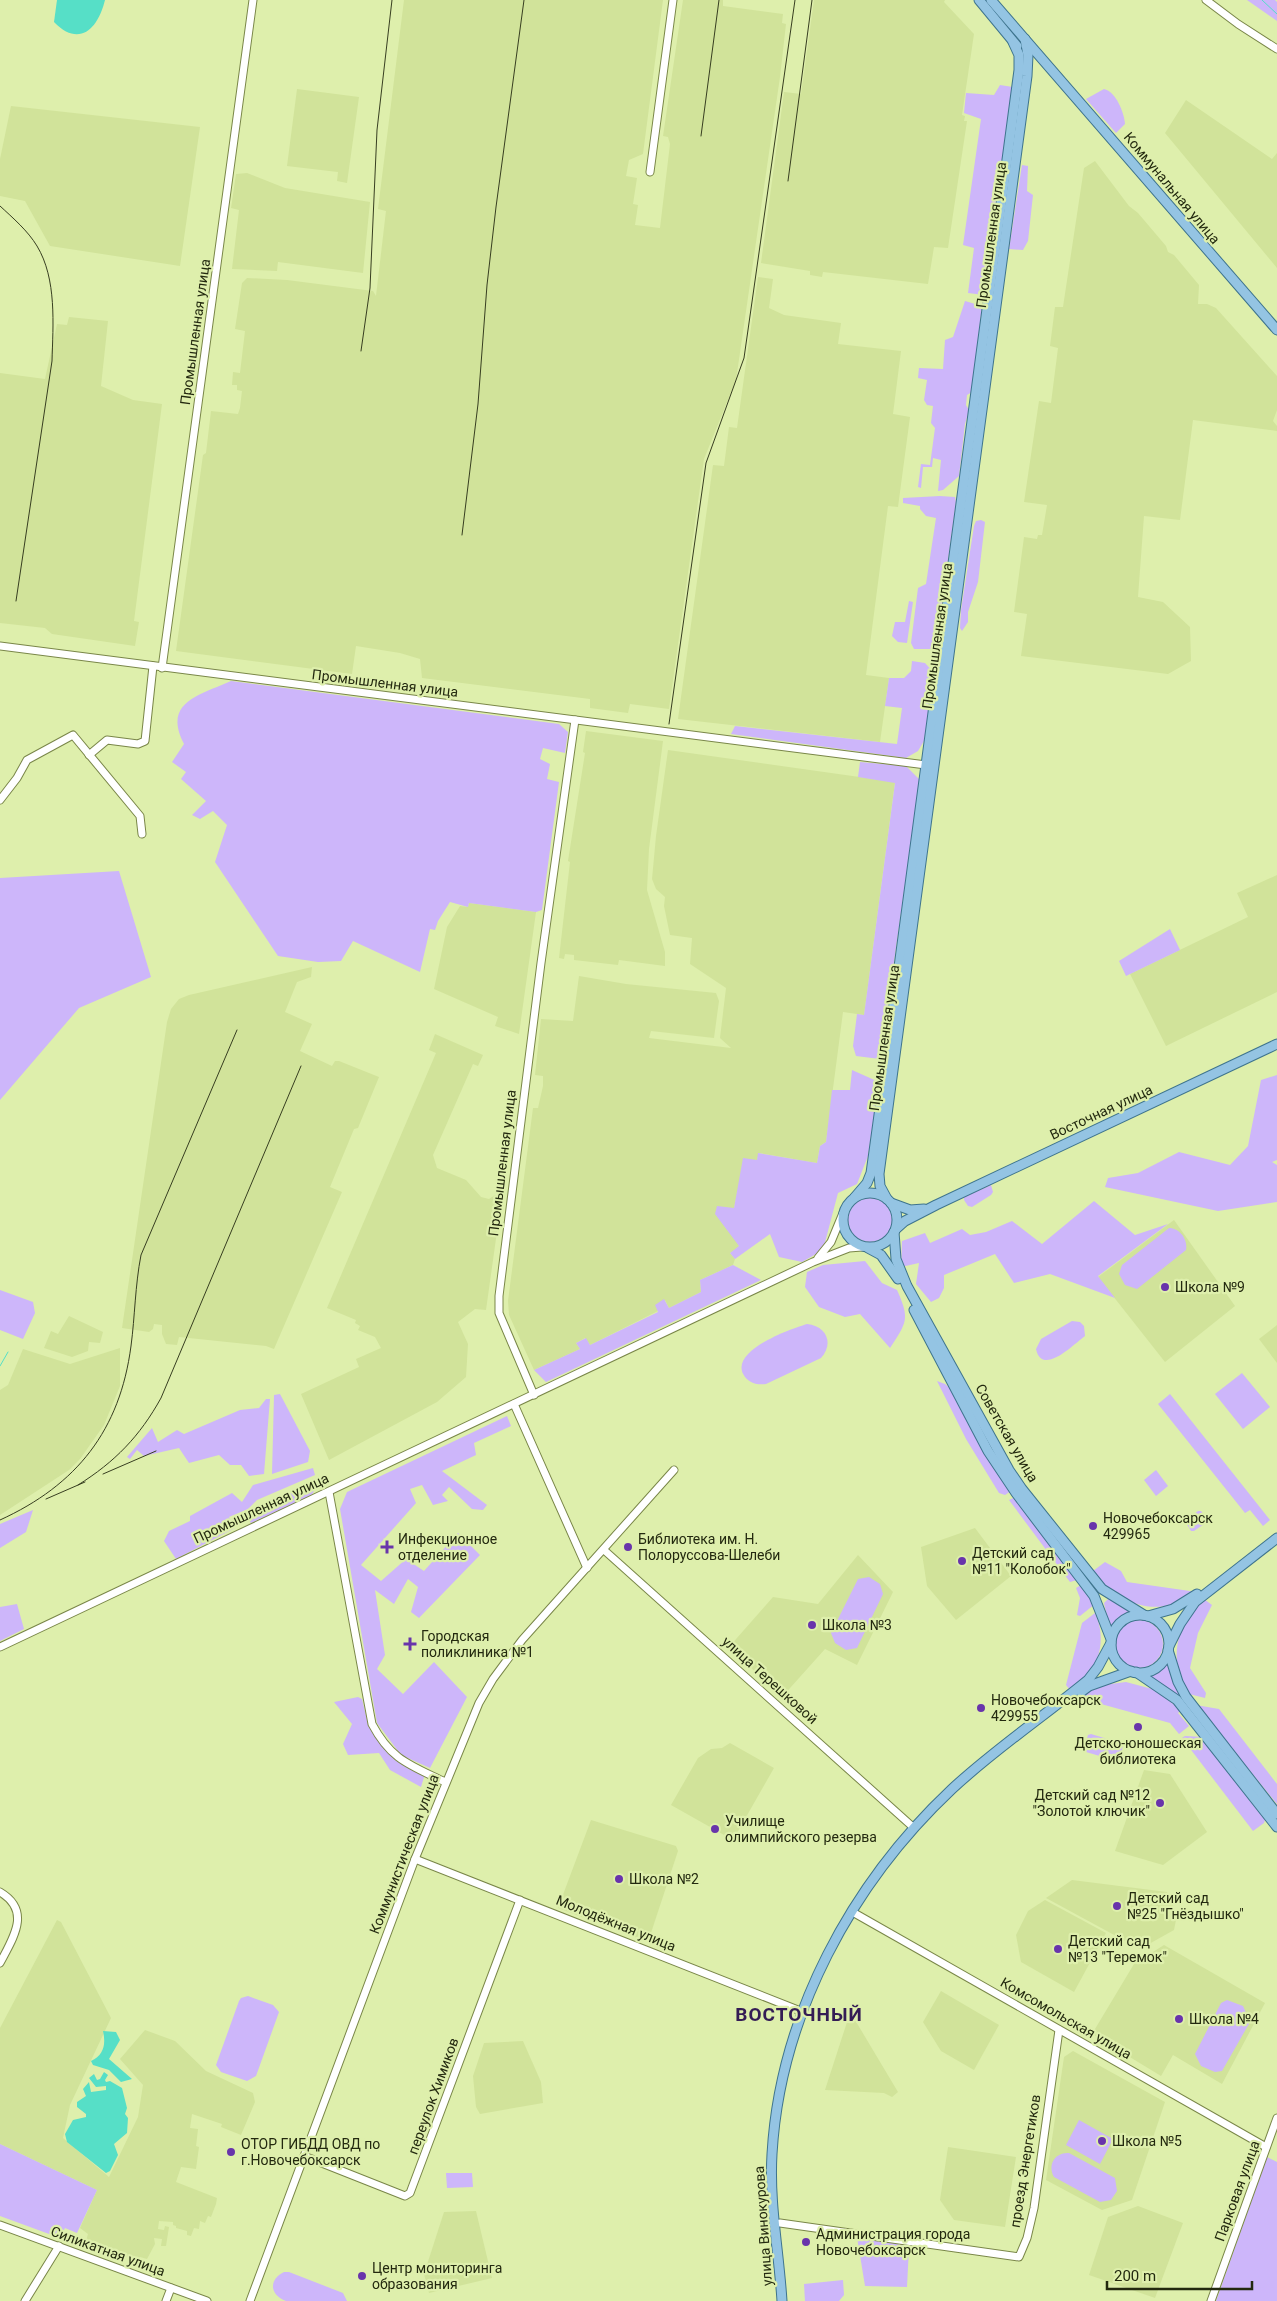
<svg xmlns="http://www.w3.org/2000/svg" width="1277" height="2301" font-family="Roboto,sans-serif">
<rect width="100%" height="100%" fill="#deefac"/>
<g fill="#d1e39a">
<path d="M404 0H663L643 154 629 160 626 176 637 178 633 204 638 205 635 225 660 228 670 144 668 137 663 136 683 0H723V6L783 14 782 23 786 24 780 77 736 380 704 459 669 709 630 704 628 713 590 708V699L422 678 420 659 400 653 356 646 352 674 176 651 203 455 206 453 211 411 238 414 240 408 242 391 237 390V385H232L233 372 240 373 245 331 235 329 242 283 247 278 287 280 373 291 376 296 386 211 378 209Z"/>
<path d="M814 0H945L944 2 974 34 962 115 965 116 964 121H967L948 248 934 247 928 284 823 272 822 277 810 275V271L761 263 784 92 801 94Z"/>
<path d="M297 89 359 97 347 183 337 181 338 172 287 166Z"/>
<path d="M1186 100 1272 159 1277 153V268L1165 133Z"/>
<path d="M11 106 200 127 180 266 50 246 25 201 0 196V159Z"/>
<path d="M1095 161 1129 206 1138 213 1166 246 1168 252 1174 255 1199 285 1198 304H1207L1216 308 1277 376V410L1273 421 1277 426V431L1193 420 1180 520 1144 516 1138 597 1163 602 1190 627 1191 661 1168 674 1021 656 1027 614 1014 612 1024 537 1037 539 1038 535H1042L1047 505 1024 502 1039 401 1051 403 1058 348 1050 346 1055 307H1063L1084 168Z"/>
<path d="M247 173 285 188 370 202 363 273 278 262 277 271 232 269 239 210 231 208 236 174Z"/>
<path d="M758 277 773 279 769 308 784 315 841 323 838 344 901 351 893 414 910 417 898 507 888 506 866 675 889 678 880 742 678 719 713 465 724 466 729 427 737 428Z"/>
<path d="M69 317 108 321 101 386 133 400 162 404 134 621 139 622 135 646 52 634 45 628 0 623V373L45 379 57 324 67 325Z"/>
<path d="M586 731 663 741 649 849 647 890 665 952V966L619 960 618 965 574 960V955L565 954 564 959 559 958 570 862 568 861 585 753 583 752Z"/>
<path d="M668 750 895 782 864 1015 843 1012 826 1142 820 1146 817 1163 759 1153 757 1160 738 1190 734 1208 739 1247 730 1253 735 1259 733 1265 700 1280 701 1292 669 1308 665 1300 658 1311 590 1345 585 1338 576 1343 580 1349 534 1370 509 1315 508 1301 533 1108H538L543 1086V1076L535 1075 541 1019 573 1021 579 976 626 984 716 993 719 1001 714 1038 651 1031 649 1038 731 1048 720 1038 726 988 690 964 692 938 670 935 664 906 665 897 656 889 652 879 656 836Z"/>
<path d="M1277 875V992L1166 1046 1130 974 1248 917 1237 893Z"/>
<path d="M469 903 536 912 519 1034 495 1026 498 1017 434 989 447 927 460 906 468 907Z"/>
<path d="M312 967 311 977 297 982 285 1012 312 1024 300 1051 332 1066 335 1061H339L379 1077 358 1128 354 1129 330 1187 342 1192 274 1349 266 1346 179 1337 177 1345 166 1344 162 1334V1325L154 1324 153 1329 149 1332 122 1328 167 1022 171 1009 179 999 189 995Z"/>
<path d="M435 1034 483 1055 478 1066 473 1064 433 1155 437 1168 466 1180 481 1197 489 1199 495 1195 502 1196 486 1310 475 1309 458 1322 468 1344 466 1377 437 1402 329 1460 301 1394 359 1367 356 1359 381 1348 375 1337 358 1330 360 1326 355 1323 356 1320 327 1308 436 1053 429 1050Z"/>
<path d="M1174 1220 1235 1306 1165 1362 1098 1277Z"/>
<path d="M69 1316 103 1332 100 1343 89 1342 88 1351 72 1357 44 1348 51 1331 58 1334Z"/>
<path d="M1277 1325V1363L1259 1339Z"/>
<path d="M120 1348V1386L104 1425 80 1459 69 1470 0 1515V1390L8 1385 23 1349 70 1364Z"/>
<path d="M975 1528 1011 1576 956 1620 927 1586 921 1547Z"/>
<path d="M858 1555 893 1592 857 1665 825 1649 782 1697 729 1647 773 1597 818 1604Z"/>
<path d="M730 1743 774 1768 733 1840 671 1805 698 1758 711 1749 722 1748Z"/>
<path d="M1144 1770 1170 1774 1207 1832 1163 1865 1115 1851Z"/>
<path d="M591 1820 676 1846 678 1851 648 1942 558 1908Z"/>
<path d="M1072 1880 1167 1892 1177 1915 1174 1930 1140 1949 1046 1898Z"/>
<path d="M1045 1900 1106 1933 1074 1992 1021 1962 1016 1935 1028 1911Z"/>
<path d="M57 1920 61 1922 111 2018 70 2105 63 2138 109 2177 138 2117 143 2085 120 2059 145 2030 175 2041 206 2071 253 2093 255 2102 241 2135 221 2127 222 2124 192 2114 190 2128 198 2129 196 2146 199 2147 196 2169 181 2167 176 2182 217 2198 216 2204 211 2217 208 2216 205 2223 200 2221 199 2229 194 2228 191 2236 187 2235V2231L176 2228V2226L173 2225V2222L159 2221 158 2229 164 2230 165 2226 169 2227 166 2246H161L162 2239 154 2238 155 2244 147 2259 140 2257 139 2260 135 2259 85 2244 88 2234 80 2228 97 2190 0 2144V2028Z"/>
<path d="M1164 1945 1265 2003 1222 2084 1173 2055 1161 2076 1092 2034 1134 1964Z"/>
<path d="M941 1991 999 2025 974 2070 941 2051 923 2022Z"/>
<path d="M848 2019 855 2020 898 2092 892 2097 884 2093 825 2090Z"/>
<path d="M523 2041 541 2082 543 2103 480 2114 476 2107 473 2076 484 2043Z"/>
<path d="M1073 2051 1165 2102 1132 2200 1102 2210 1046 2180 1064 2057Z"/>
<path d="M948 2147 1016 2157 1005 2227 954 2220 940 2200Z"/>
<path d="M1138 2206 1183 2223 1155 2298 1089 2275 1108 2217Z"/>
<path d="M476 2211 492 2278 429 2293 424 2274 444 2212Z"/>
</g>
<g fill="#cdb6fa">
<path d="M1247 0H1275L1277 2V21Z"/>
<path d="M1000 85 1013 87 984 295 968 293 974 248 963 245 981 119 964 113 966 93 994 95Z"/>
<path d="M1104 89C1116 92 1124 112 1125 124L1116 133 1086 99Z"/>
<path d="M1022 165 1028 166 1027 191 1033 195 1028 241 1023 250 1009 249Z"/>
<path d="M965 301 982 306 972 392 967 395 966 405 969 410 965 424 959 476 943 490 938 491 941 460 933 458 932 467H923L921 488 918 487 921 464 930 465 935 428 931 423 933 406 927 405 924 400 927 380 918 378 919 368 943 369 945 340 953 337Z"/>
<path d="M940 496 955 497 956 502 937 641 932 649H914L911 643 918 588 926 584 936 518 926 516 920 509V506L903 503V498Z"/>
<path d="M981 520 985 522 978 582 968 612V622L962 631 960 628 961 610 974 526 976 521Z"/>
<path d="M909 601 913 602 907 643 898 642 892 636 895 622H905Z"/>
<path d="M912 661 925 663 935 674 924 741 918 751 906 758 731 734 735 726 897 744 902 708 885 706 889 678H904L911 671Z"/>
<path d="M231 681 559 724 568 732 565 753 543 748 540 759 550 764 547 779 559 782 542 910 536 912 469 903 468 907 450 902 438 921 435 930 430 929 420 972 353 941 341 961 318 962 278 956 215 862 227 825 213 811 200 819 192 815 206 801 181 779 186 772 172 762 184 744C162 702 200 695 231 681Z"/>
<path d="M860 762 906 766 920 780 880 1059 856 1056 853 1046 857 1014 864 1015 895 783 858 777Z"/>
<path d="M119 871 151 977 79 1008 0 1100V878Z"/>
<path d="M1170 929 1180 950 1126 976 1119 961Z"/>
<path d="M852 1070 879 1082 868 1156 857 1184 838 1193 823 1250 802 1262 779 1257 770 1234 735 1259 730 1253 739 1246 715 1214 717 1206 734 1208 743 1158 757 1160 758 1153 817 1163 820 1146 826 1142 832 1090H850Z"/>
<path d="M1277 1075V1160L1272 1162 1277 1165V1202L1218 1211 1105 1187 1108 1178 1138 1173 1179 1152 1230 1165 1248 1146 1261 1080Z"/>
<path d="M991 1185 993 1192 991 1195 972 1207 968 1206 964 1200V1197Z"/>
<circle cx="870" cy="1220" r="22"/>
<path d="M1094 1201 1135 1235 1168 1224 1098 1276 1115 1298 1050 1274 1014 1283 995 1254 944 1275V1288L939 1298 931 1302 916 1284 919 1263 901 1267 902 1241 925 1233 930 1243 962 1229 970 1235 986 1232 1012 1221 1042 1244Z"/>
<path d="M1169 1228C1180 1228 1188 1240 1186 1250L1137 1289 1125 1285 1119 1274 1122 1265Z"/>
<path d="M865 1261 882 1283 897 1290C910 1319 907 1322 890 1348L860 1314 845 1317 819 1307 805 1287 807 1272 823 1265Z"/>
<path d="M733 1265 761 1280 546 1382 534 1370 580 1349 576 1343 586 1338 590 1345 658 1312 655 1305 664 1299 669 1308 701 1292 700 1280Z"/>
<path d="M0 1290 33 1302 35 1313 23 1339 0 1330Z"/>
<path d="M1072 1321 1080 1322 1084 1326 1085 1336C1074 1344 1042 1377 1036 1349L1041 1339Z"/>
<path d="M807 1324C827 1326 834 1344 821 1358L766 1384C758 1385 751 1384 745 1377 726 1352 790 1329 807 1324Z"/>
<path d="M1242 1373 1270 1407 1243 1429 1215 1394Z"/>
<path d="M937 1381 945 1384 953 1391 1011 1491 1005 1495 999 1493 966 1439Z"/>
<path d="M280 1394 310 1451 308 1462 272 1474 274 1395Z"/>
<path d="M1170 1394 1270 1520 1263 1526 1250 1510 1245 1513 1158 1404Z"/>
<path d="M266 1399H270L264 1474 249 1476 241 1465H230L219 1455 189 1463 179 1448 144 1456 137 1450 130 1459 127 1457 152 1428 158 1442 177 1430 184 1434 240 1410 259 1408Z"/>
<path d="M507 1416 511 1426 474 1443 476 1455 442 1471 487 1505 483 1510 472 1509 449 1487 442 1495 448 1501 433 1505 422 1485 410 1489 416 1503 361 1565 381 1581 406 1559 424 1571 458 1533 480 1555 419 1618 411 1612 418 1587 408 1579 394 1604 375 1590 385 1655 377 1669 403 1694 434 1662 467 1697 430 1768 401 1755 377 1723 340 1509 347 1492Z"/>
<path d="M313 1468 315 1475 257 1500 248 1509 229 1517 235 1528 176 1559 164 1541 169 1531 190 1521V1516L232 1493 242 1502 253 1485Z"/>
<path d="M1156 1470 1168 1486 1156 1496 1144 1480Z"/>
<path d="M311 1484 315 1490 310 1497 251 1523 249 1520 263 1505Z"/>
<path d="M1013 1498 1018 1499 1077 1580 1070 1582 1009 1500Z"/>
<path d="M33 1510 26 1532 0 1548V1524Z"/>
<path d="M1198 1511H1201L1207 1519V1522L1194 1531H1191L1185 1521Z"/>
<path d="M1105 1562 1121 1571 1127 1582 1197 1592C1190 1596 1181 1602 1173 1604 1141 1614 1120 1596 1095 1579L1093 1571Z"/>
<path d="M869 1577 880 1584 883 1594 857 1648 846 1650 835 1643 831 1633 858 1579Z"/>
<path d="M1081 1585 1095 1604 1080 1616 1077 1615 1080 1598 1076 1588Z"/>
<path d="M1109 1598 1131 1610 1130 1614 1117 1621 1113 1626 1109 1625 1104 1603Z"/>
<path d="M1204 1599 1212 1605 1198 1633 1190 1668 1206 1693 1205 1698 1189 1694C1167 1661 1176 1623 1204 1599Z"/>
<path d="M17 1604 24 1629 0 1641V1607Z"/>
<path d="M1095 1613C1103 1629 1103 1652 1093 1667 1088 1676 1078 1683 1070 1690L1066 1685 1082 1623Z"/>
<circle cx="1139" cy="1644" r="24"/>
<path d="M1167 1662H1169L1172 1671 1256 1792 1175 1694 1150 1677Z"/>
<path d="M1126 1682 1156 1690 1181 1710 1178 1713 1189 1726 1179 1734 1170 1723 1090 1701 1089 1695 1081 1698 1079 1695 1103 1685Z"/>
<path d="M358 1697 362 1699 368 1724 395 1760 425 1774 421 1787 390 1770 379 1753 348 1755 343 1744 352 1724 334 1702Z"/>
<path d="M1196 1705 1219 1709 1277 1784V1804Z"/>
<path d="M1091 1734 1121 1743 1123 1745 1120 1759 1117 1761 1086 1752 1084 1749 1088 1735Z"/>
<path d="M1185 1736 1203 1737 1266 1817 1264 1823 1253 1831 1182 1738Z"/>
<path d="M248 1996 273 2005 279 2012 256 2076 247 2081 221 2072 216 2065 239 2001 241 1998Z"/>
<path d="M1227 2000 1243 2006 1250 2022 1222 2071 1215 2072 1201 2066 1195 2054 1221 2003Z"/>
<path d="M1079 2120 1113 2139 1100 2164 1066 2145Z"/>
<path d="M0 2144 97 2190 77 2233 65 2228 60 2238 0 2216Z"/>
<path d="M1069 2153 1115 2178 1117 2191 1111 2200 1100 2202 1054 2177C1047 2165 1055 2152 1069 2153Z"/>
<path d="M1267 2157 1277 2162V2301H1216Z"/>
<path d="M446 2173H472L473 2187 447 2188Z"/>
<path d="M857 2237 902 2243 909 2247 907 2287 865 2286Z"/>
<path d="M284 2272H289L343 2293 347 2301H286C270 2295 268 2280 284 2272Z"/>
<path d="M843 2280 844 2295 839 2301H805L804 2284Z"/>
</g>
<g fill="#56dfc7">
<path d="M57 0H105C98 29 79 48 54 22Z"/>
<path d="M103 2031 116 2032 120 2040 109 2059 132 2079 121 2082 109 2070 93 2065 91 2061C104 2055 106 2044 103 2031Z"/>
<path d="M104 2072 108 2075 105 2080 106 2082 110 2081 122 2088 127 2108 125 2114 128 2118 127 2133 114 2144 118 2155 110 2171 106 2173 67 2142 65 2134 73 2120 86 2117V2114L77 2107V2102L86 2096 83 2089 89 2082 91 2092 106 2090V2086L96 2087 89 2078 94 2074 97 2080 100 2079Z"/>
</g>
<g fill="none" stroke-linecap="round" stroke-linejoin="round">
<g stroke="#56dfc7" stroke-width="1">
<path d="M1262 0 1277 14"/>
<path d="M0 1366 8 1352"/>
</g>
<defs>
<g id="minor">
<path d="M1206 0 1238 24 1277 49"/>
<path d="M650 172 673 0"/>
<path d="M0 646 926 765"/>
<path d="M162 668 253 0"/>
<path d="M89 755 107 740 138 744 145 741 153 666"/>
<path d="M0 800 17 778 27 760 73 735 140 816 142 834"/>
<path d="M818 1258 831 1242 843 1213"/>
<path d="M534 1395 499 1313V1296L541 963 575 720"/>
<path d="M514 1404 587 1568"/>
<path d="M329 1492 372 1724C391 1760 410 1765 445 1782"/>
<path d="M604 1550 914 1828"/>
<path d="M0 1647 813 1262 849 1248 862 1247"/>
<path d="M415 1859 803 2012"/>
<path d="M0 1892C32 1911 13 1938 0 1963"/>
<path d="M856 1914 1266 2147"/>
<path d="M304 2156 405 2196 410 2193 520 1900"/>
<path d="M780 2223 1019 2257 1027 2238 1034 2208 1059 2030"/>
<path d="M0 2225 207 2301"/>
<path d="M25 2301 59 2246"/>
<path d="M166 2301 171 2288"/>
<path d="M250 2301 415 1859 479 1703 493 1679 522 1640 674 1470"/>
<path d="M1211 2301 1277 2118"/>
</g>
<g id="major">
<path d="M979 0 1017 46"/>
<path d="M991 0 1277 330"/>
<circle cx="870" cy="1220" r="27"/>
<path d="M855 1197 867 1183 871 1173 886 1064 1019 70V55L1013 42"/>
<path d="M887 1199 880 1186 879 1174 1027 76 1028 55 1025 39"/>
<path d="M891 1203 910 1210 924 1209"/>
<path d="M896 1229 905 1221 936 1205 1277 1044"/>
<path d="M894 1232 896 1259 907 1286 1009 1470 1022 1489 1102 1589 1144 1615"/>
<path d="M868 1248 881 1255 898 1279"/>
<path d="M914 1310 988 1451 1016 1493 1094 1596 1111 1639"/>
<circle cx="1140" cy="1644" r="29"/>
<path d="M1148 1616 1173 1609 1197 1594"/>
<path d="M1169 1646 1180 1624 1195 1602 1277 1538"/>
<path d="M1168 1650 1178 1682 1186 1697 1277 1814"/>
<path d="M1136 1672 1177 1700 1277 1827"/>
<path d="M1081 1692 1089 1686 1131 1671"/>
<path d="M782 2301C779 2252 769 2203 772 2154 780 2015 852 1883 952 1789 995 1749 1043 1717 1088 1680L1098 1667 1111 1643"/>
</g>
</defs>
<use href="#minor" stroke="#798648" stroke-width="9"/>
<use href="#major" stroke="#3e748d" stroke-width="11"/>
<use href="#minor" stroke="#fff" stroke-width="7"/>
<use href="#major" stroke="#94c4e3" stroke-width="9"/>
<g stroke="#373e20" stroke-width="1">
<path d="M701 136 719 0"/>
<path d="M788 181 812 0"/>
<path d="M0 206C13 218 28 231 37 246 57 279 53 325 52 361L16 601"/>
<path d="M361 351 370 288 377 130 392 0"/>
<path d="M462 535 478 404 487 285 496 207 524 0"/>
<path d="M669 724 706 463 744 358 795 0"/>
<path d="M103 1474 156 1451"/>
<path d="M78 1485C115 1462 140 1436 161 1398L301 1066"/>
<path d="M46 1499 85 1482"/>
<path d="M0 1520C77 1485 120 1430 131 1346 135 1316 135 1286 141 1255L237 1030"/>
</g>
</g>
<g fill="#6834ab" stroke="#deefac" stroke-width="2">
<circle cx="1165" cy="1287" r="5"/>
<circle cx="1093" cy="1526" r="5"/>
<path d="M384.5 1539.5h5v5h5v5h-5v5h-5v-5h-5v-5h5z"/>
<circle cx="628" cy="1547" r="5"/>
<circle cx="962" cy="1561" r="5"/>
<circle cx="812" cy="1625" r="5"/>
<path d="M407.5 1636.5h5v5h5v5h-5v5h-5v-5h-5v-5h5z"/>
<circle cx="981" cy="1708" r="5"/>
<circle cx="1138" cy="1727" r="5"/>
<circle cx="1160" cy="1803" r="5"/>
<circle cx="715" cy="1829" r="5"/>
<circle cx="619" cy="1879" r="5"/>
<circle cx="1117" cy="1906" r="5"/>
<circle cx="1058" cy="1949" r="5"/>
<circle cx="1179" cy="2019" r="5"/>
<circle cx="1102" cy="2141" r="5"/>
<circle cx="231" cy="2152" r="5"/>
<circle cx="806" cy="2242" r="5"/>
<circle cx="362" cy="2276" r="5"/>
</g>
<g text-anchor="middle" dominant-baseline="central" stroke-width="4.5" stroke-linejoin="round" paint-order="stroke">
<g font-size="14" fill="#23290f" stroke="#deefac">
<text transform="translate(1172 188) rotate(50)">Коммунальная улица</text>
<text transform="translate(991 235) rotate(-82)">Промышленная улица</text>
<text transform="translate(195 332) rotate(-82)">Промышленная улица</text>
<text transform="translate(937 636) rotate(-82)">Промышленная улица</text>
<text transform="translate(385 683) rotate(7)">Промышленная улица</text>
<text transform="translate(884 1038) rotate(-82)">Промышленная улица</text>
<text transform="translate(1101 1112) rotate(-25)">Восточная улица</text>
<text transform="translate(502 1163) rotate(-83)">Промышленная улица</text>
<text transform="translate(1007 1433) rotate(60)">Советская улица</text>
<text transform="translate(261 1508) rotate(-25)">Промышленная улица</text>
<text transform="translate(770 1680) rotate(42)">улица Терешковой</text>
<text transform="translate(404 1854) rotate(-69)">Коммунистическая улица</text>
<text transform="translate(616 1923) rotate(22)">Молодёжная улица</text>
<text transform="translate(1066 2018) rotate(30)">Комсомольская улица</text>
<text transform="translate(433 2096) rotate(-70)">переулок Химиков</text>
<text transform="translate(1025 2161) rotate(-81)">проезд Энергетиков</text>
<text transform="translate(1237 2191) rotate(-70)">Парковая улица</text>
<text transform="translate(763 2226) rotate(-94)">улица Винокурова</text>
<text transform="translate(108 2251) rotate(20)">Силикатная улица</text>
</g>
<g font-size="14" fill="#23290f" stroke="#deefac" text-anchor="start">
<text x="1175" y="1287">Школа №9</text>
<text x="1103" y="1518">Новочебоксарск<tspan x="1103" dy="16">429965</tspan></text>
<text x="398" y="1539">Инфекционное<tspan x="398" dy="16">отделение</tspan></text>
<text x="638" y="1539">Библиотека им. Н.<tspan x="638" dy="16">Полоруссова-Шелеби</tspan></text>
<text x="972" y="1553">Детский сад<tspan x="972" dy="16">№11 "Колобок"</tspan></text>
<text x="822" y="1625">Школа №3</text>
<text x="421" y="1636">Городская<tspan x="421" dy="16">поликлиника №1</tspan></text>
<text x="991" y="1700">Новочебоксарск<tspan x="991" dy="16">429955</tspan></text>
<text x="1138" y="1743" text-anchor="middle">Детско-юношеская<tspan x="1138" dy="16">библиотека</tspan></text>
<text x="1150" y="1795" text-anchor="end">Детский сад №12<tspan x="1150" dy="16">"Золотой ключик"</tspan></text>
<text x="725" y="1821">Училище<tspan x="725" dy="16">олимпийского резерва</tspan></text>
<text x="629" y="1879">Школа №2</text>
<text x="1127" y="1898">Детский сад<tspan x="1127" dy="16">№25 "Гнёздышко"</tspan></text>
<text x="1068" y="1941">Детский сад<tspan x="1068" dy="16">№13 "Теремок"</tspan></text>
<text x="1189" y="2019">Школа №4</text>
<text x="1112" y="2141">Школа №5</text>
<text x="241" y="2144">ОТОР ГИБДД ОВД по<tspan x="241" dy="16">г.Новочебоксарск</tspan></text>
<text x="816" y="2234">Администрация города<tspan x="816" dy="16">Новочебоксарск</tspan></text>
<text x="372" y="2268">Центр мониторинга<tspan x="372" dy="16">образования</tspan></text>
</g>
<g font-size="19" font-weight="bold" letter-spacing="1" fill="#341c55" stroke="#deefac">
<text x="799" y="2014">ВОСТОЧНЫЙ</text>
</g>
</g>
<path d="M1107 2281v8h145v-8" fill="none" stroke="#23290f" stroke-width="2.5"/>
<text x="1114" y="2281" font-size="15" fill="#23290f" stroke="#deefac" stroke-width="4" paint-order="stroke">200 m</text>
</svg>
